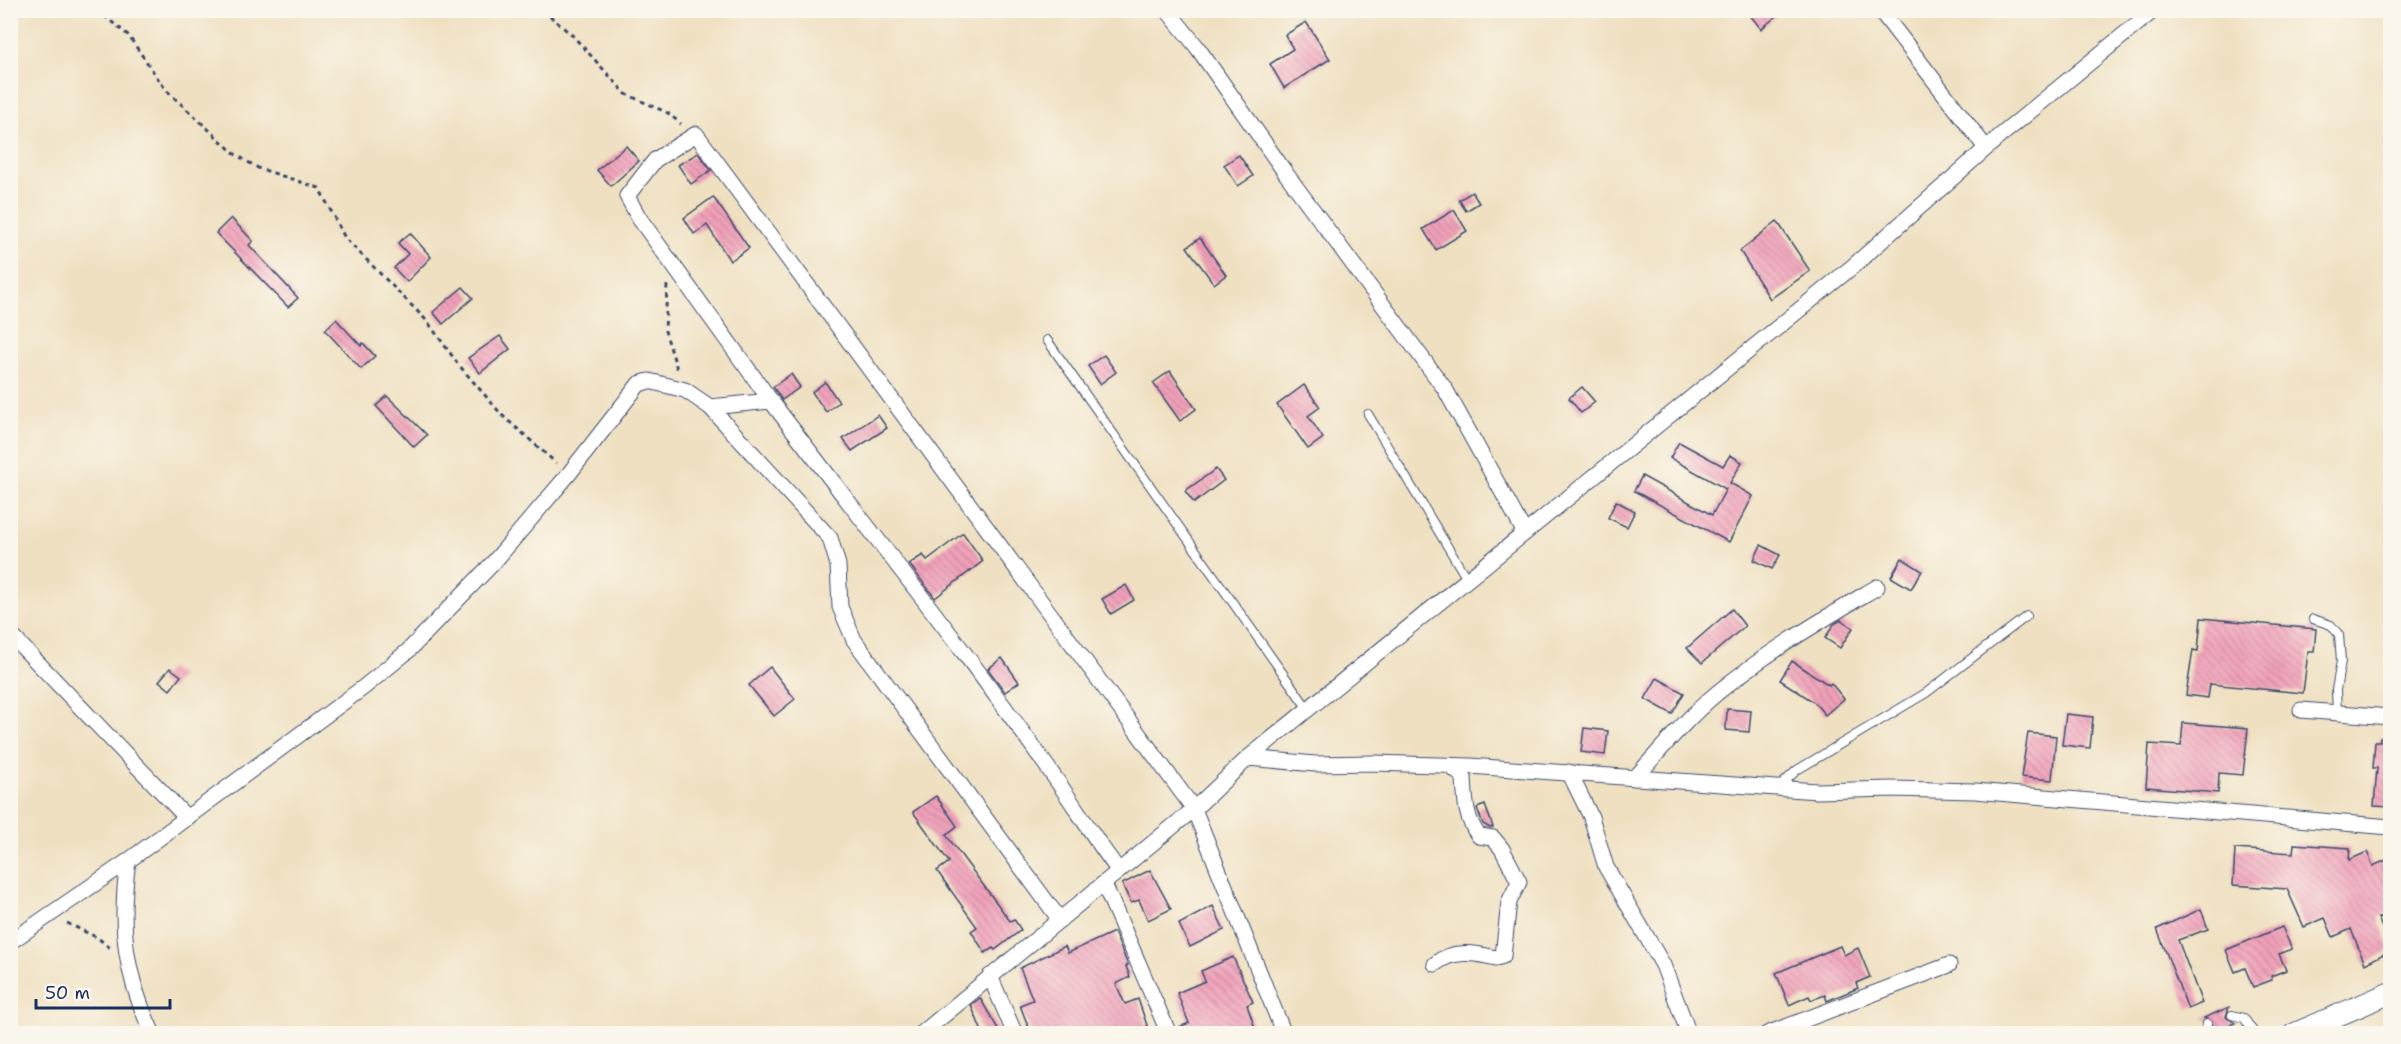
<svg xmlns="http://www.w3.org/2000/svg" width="2401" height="1044" font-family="'Shantell Sans',sans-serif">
<defs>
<pattern id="building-back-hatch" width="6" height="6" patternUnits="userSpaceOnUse" patternTransform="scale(1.5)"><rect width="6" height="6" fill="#f2a1ba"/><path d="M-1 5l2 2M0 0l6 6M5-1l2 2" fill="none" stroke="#c3849a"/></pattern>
</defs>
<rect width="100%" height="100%" fill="#fbf7ec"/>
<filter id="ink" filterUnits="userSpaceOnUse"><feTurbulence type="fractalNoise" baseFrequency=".0167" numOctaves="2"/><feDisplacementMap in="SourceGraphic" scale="12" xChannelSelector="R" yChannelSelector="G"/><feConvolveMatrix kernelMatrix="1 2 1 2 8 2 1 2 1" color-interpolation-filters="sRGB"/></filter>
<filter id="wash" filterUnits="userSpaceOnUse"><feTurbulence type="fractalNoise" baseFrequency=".008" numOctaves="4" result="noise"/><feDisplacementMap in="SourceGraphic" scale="24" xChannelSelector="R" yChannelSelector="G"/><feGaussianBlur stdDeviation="1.35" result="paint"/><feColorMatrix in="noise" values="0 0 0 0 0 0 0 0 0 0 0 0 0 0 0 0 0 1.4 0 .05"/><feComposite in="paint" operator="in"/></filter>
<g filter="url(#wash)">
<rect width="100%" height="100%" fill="#efe0c1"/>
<g id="blocks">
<g fill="url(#building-back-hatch)">
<path d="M1746 10H1784L1761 29Z"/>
<path d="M1306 22 1330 59 1284 88 1270 64 1293 49 1285 35Z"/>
<path d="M626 146 639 161 611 186 597 170Z"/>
<path d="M698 153 711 170 691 184 678 165Z"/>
<path d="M1239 155 1253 176 1238 186 1224 165Z"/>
<path d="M1472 192 1479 203 1466 211 1459 200Z"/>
<path d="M713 197 749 248 730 261 707 225 694 234 684 218Z"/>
<path d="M1454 210 1467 231 1436 250 1423 229Z"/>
<path d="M231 218 253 241 249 245 298 298 288 307 216 233Z"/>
<path d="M1777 221 1810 271 1770 299 1740 251Z"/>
<path d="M410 233 431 257 407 282 394 268 408 254 398 243Z"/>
<path d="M1200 238 1226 275 1214 284 1187 247Z"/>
<path d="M463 287 473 298 443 324 433 312Z"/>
<path d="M336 319 361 346 363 343 375 356 361 369 325 330Z"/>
<path d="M500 336 510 349 480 373 468 358Z"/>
<path d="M1104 355 1116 372 1100 384 1088 366Z"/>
<path d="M1170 371 1196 409 1180 421 1153 383Z"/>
<path d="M791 374 800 387 782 400 773 387Z"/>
<path d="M825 382 839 402 826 412 812 392Z"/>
<path d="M1304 385 1320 407 1308 416 1323 438 1308 449 1277 405Z"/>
<path d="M1582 387 1595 402 1581 413 1569 398Z"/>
<path d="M387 396 427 435 414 447 376 406Z"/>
<path d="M878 415 887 428 852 451 843 439Z"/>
<path d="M1679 442 1723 466 1730 455 1742 462 1730 483 1753 496 1729 542 1634 491 1642 476 1712 515 1726 489 1670 458Z"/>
<path d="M1216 469 1224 480 1194 503 1185 491Z"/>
<path d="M1616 501 1635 511 1627 527 1608 518Z"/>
<path d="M963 533 983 561 935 598 909 564 923 555 927 560Z"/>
<path d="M1761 545 1780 555 1772 569 1754 560Z"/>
<path d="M1902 558 1922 571 1911 589 1891 577Z"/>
<path d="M1126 585 1134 600 1111 614 1102 599Z"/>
<path d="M1732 609 1745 626 1702 663 1687 648Z"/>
<path d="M2201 618 2316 629 2314 652H2308L2303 693 2210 684 2208 698 2186 695 2193 650 2198 651Z"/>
<path d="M1841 620 1853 628 1840 648 1825 638 1834 624Z"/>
<path d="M1002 658 1019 682 1005 692 988 669Z"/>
<path d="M1792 661 1829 685 1831 683 1844 699 1825 715 1814 702 1780 680Z"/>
<path d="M770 667 795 699 774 716 749 685Z"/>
<path d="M170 668 181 676 170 690 159 681Z"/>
<path d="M1657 678 1684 693 1672 714 1645 699Z"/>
<path d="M1727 709 1751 711 1749 732 1726 730Z"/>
<path d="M2066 714 2093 717 2090 748 2062 745Z"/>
<path d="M2183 723 2248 728 2243 775 2219 773 2218 793 2146 787 2149 744 2181 746Z"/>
<path d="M1584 728 1608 731 1605 755 1581 752Z"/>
<path d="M2028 733 2056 736 2052 780 2021 777Z"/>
<path d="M2380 738 2391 739V807L2374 806 2377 768H2373L2375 742H2380Z"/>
<path d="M936 796 957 826 946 835 1010 921 1014 919 1021 930 995 950 993 948 985 953 971 931 977 927 937 871 949 862 913 812Z"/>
<path d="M1485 805 1493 827 1490 828 1483 824 1477 808Z"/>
<path d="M2294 844 2350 848 2349 860 2367 852 2373 866 2391 858V912L2378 918 2391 950 2365 964 2351 929 2333 937 2325 918 2304 927 2287 889 2233 885 2235 849 2293 853Z"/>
<path d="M1150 870 1171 909 1148 920 1139 900 1131 903 1122 884Z"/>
<path d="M1213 906 1224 930 1190 947 1179 924Z"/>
<path d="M2201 909 2208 929 2178 940 2202 1003 2188 1009 2157 929Z"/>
<path d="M2282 927 2292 949 2279 954 2286 970 2271 976 2272 980 2253 987 2245 968 2235 972 2226 950Z"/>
<path d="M1114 932 1128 965 1126 966 1130 977 1116 984 1125 1004 1138 999 1150 1034H1031L1020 1005 1033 1000 1020 968 1065 946 1068 953Z"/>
<path d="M1840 946 1844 955 1858 948 1870 977 1856 983 1858 988 1827 1001 1825 995 1811 1000 1809 996 1789 1005 1776 973Z"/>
<path d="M1233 957 1253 1002 1247 1005 1257 1034H1179L1177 1028 1189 1023 1177 993 1205 981 1201 971Z"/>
<path d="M980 998 1001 1034H983L971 1005Z"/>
<path d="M2229 1007 2226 1017 2235 1023 2211 1033 2212 1022 2204 1018Z"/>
</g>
</g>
</g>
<g filter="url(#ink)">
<use href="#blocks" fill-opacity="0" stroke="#3b4a6d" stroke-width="1.5"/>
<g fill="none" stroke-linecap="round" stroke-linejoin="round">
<defs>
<g id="lane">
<path d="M1047 340 1308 709"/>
<path d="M1368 414 1467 579"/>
<path d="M2313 619 2331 625 2339 635 2341 661 2336 690 2337 713"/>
<path d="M1779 787 1797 770 1926 693 2027 616"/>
<path d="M2232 1015 2244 1018 2255 1034"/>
<path d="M2205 1034 2207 1024"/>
</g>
<g id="street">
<path d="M1167 10 1197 47 1287 175 1445 389 1525 533"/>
<path d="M1880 10 1986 148"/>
<path d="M771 401 639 218 627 196 655 160 696 134 1194 809 1284 1034"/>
<path d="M710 407 830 538 838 565 840 607 854 640 1060 920"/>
<path d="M10 634 187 818"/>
<path d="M2301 710 2390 717"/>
<path d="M1248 758 1315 764 1374 763 1470 766 1817 791 1892 789 1975 791 2390 827"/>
<path d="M1569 772 1591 817 1606 867 1663 965 1689 1034"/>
<path d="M1635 778C1661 749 1687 718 1717 693 1767 652 1822 620 1877 587"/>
<path d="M1104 884 1169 1034"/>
<path d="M10 942 128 861"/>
<path d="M1435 964C1452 949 1476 953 1496 958L1503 956 1509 902 1519 882 1502 849 1493 838 1479 836C1465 819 1465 797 1464 777L1450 766"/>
<path d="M990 976 1015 1034"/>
<path d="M153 1034C124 974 119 925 128 861L364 687 408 651 493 563 568 475 639 384 649 381 685 390 710 407 771 401C866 526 965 649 1055 778 1077 809 1096 841 1119 871"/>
<path d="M921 1034 1194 809 1248 758 1852 267 2000 136 2154 10"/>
<path d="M1767 1034 1949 965"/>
</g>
<path id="secondary" d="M2294 1034 2390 993"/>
</defs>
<use href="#lane" stroke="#3b4a6d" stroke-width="10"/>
<use href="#street" stroke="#3b4a6d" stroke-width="17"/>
<use href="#secondary" stroke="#3b4a6d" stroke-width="23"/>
<g stroke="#3b4a6d" stroke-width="3" stroke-dasharray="4.5 4.5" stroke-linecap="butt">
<path d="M97 10 128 35 166 90 235 154 258 168 319 188 345 238 427 321 458 364 502 415 556 463"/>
<path d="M543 10 573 36 626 94 668 113 681 124"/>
<path d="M667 285 665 331 678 372"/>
<path d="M67 923 98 938 110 948"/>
</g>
<use href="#lane" stroke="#fff" stroke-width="8"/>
<use href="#street" stroke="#fff" stroke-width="15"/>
<use href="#secondary" stroke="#fff" stroke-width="21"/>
</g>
</g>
<rect width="2401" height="1044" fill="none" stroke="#fbf7ec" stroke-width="36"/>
<path d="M36 999v9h134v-9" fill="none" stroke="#1b2f5e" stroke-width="3"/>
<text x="45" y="999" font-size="18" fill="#1b2f5e" stroke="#fbf7ec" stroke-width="4.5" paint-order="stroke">50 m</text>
</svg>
